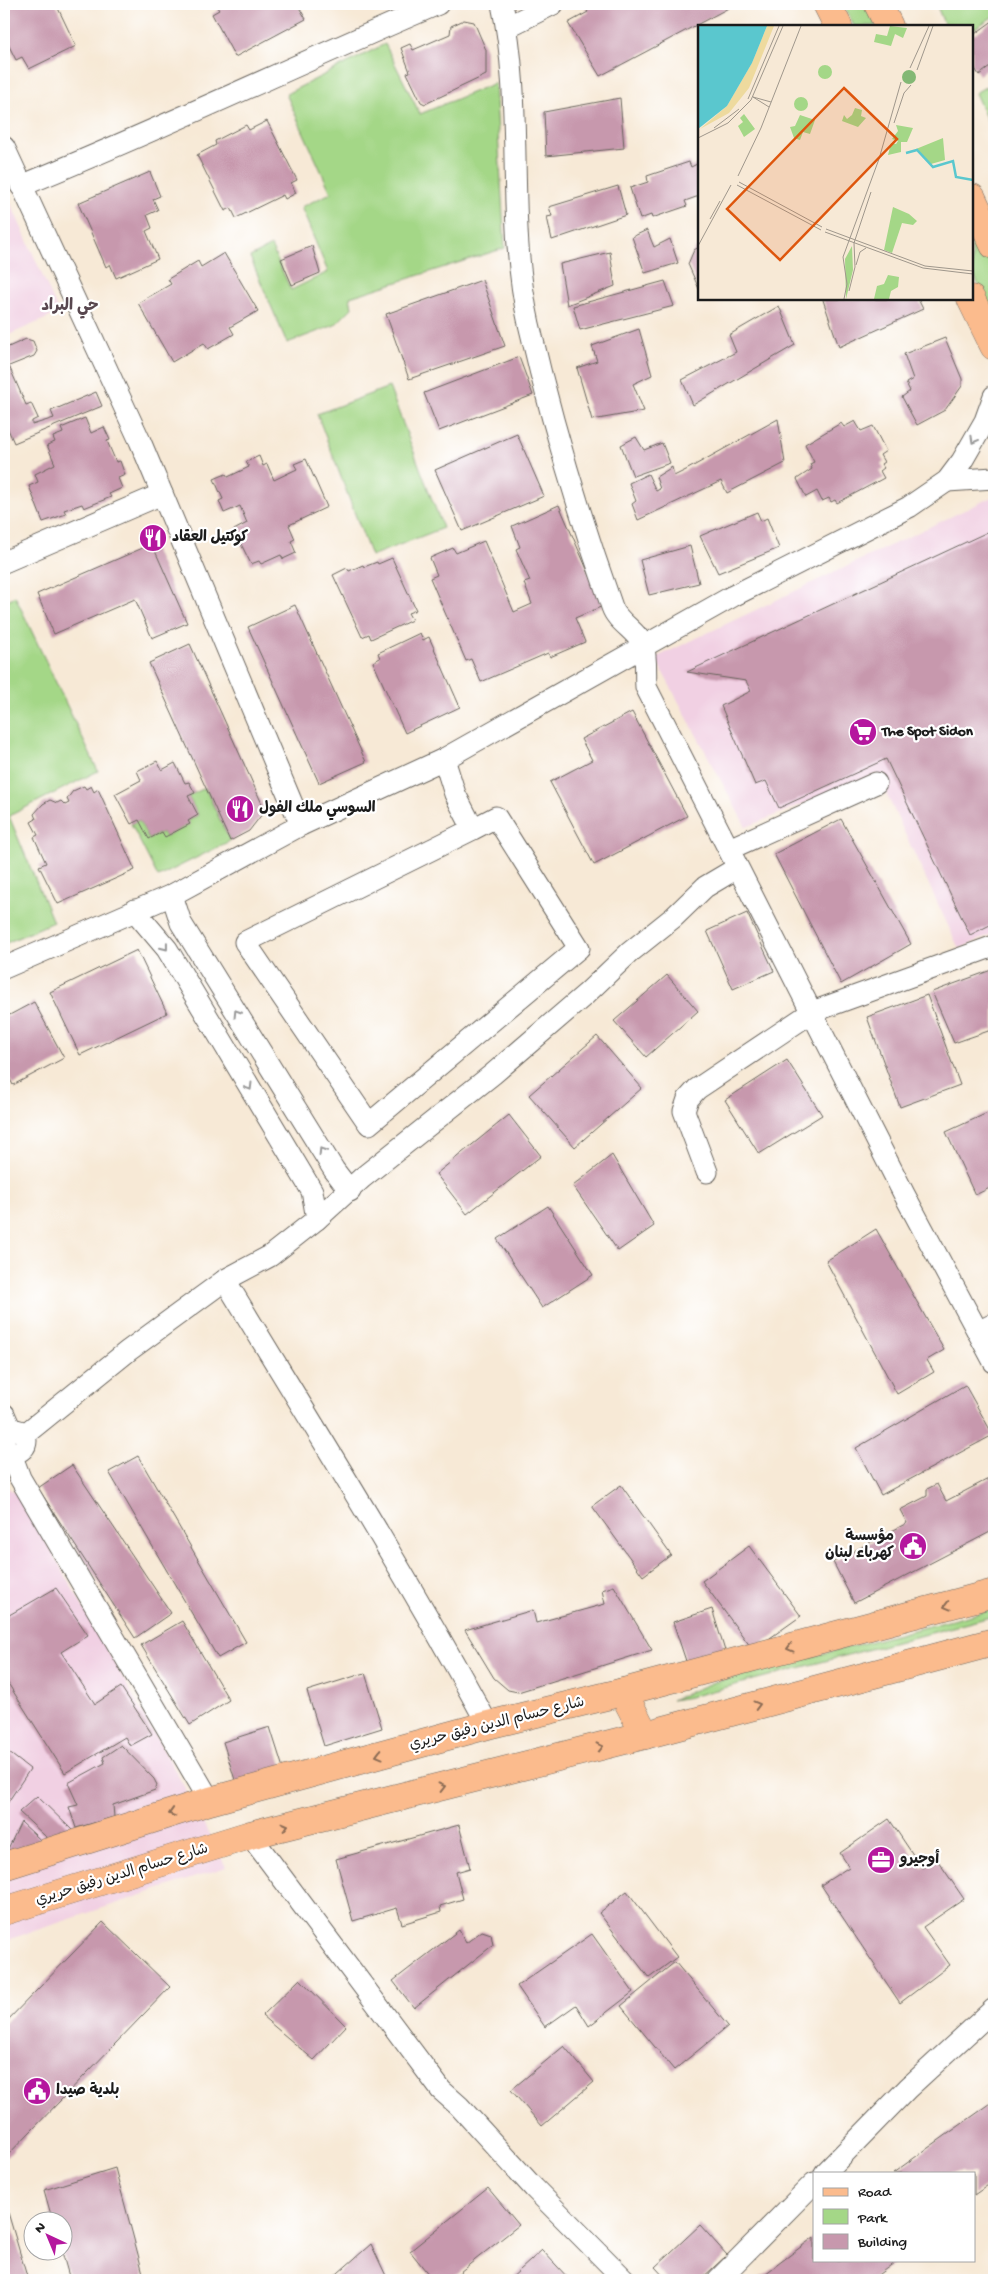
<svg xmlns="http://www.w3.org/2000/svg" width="998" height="2284" font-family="'Gochi Hand','Playpen Sans Arabic',sans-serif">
<rect width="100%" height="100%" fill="#fff"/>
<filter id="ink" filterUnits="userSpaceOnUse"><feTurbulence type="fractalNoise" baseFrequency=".02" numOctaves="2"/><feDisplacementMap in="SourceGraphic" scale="10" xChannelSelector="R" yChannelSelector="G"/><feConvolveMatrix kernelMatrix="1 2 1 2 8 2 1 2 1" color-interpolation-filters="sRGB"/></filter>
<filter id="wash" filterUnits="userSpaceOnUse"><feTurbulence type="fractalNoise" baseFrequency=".0096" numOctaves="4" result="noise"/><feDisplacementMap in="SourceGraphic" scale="20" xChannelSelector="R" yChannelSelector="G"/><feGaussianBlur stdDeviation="1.12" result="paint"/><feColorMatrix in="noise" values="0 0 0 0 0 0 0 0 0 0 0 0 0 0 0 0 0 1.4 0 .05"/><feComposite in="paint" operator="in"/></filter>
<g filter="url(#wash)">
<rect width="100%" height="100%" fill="#f7e9d6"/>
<g fill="#f1d0e3">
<path d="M4 188 59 313 4 337Z"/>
<path d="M994 496V933L959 949 877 774 746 827 655 658Z"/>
<path d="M4 1486 20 1495 186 1790 226 1867 4 1941Z"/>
</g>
<g fill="#a4d787" stroke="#607a52">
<path d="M843 4H865L876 26H854Z"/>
<path d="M936 4H994V16L972 30V26H945Z"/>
<path d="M385 44 420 114 495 83 505 248 350 297 352 308 335 325 287 343 250 257 271 246 291 290 328 272 301 207 331 193 286 94Z"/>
<path d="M994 82V136L975 93Z"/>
<path d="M972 225 994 271V318L972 271Z"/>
<path d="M389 387 443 528 371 556 317 414Z"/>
<path d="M15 596 98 771 9 816 53 922 4 944V602Z"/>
<path d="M205 788 230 841 158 877 131 824 139 820 149 839 162 832 165 837 189 824 188 821 198 815 188 796Z"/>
<path d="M994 1609V1616L690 1697 671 1700 711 1683Z"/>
</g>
<g id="blocks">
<g fill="#c798ad">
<path d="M4 4H56L76 46 29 69 22 57 16 60 4 36Z"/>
<path d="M215 4H297L306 19 235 57 212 14 219 10Z"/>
<path d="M589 4H736L600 76 568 23 588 12 584 6Z"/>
<path d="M464 20 474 22 486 50V75L425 104 421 102 407 73 410 72 401 48 410 44 413 50 450 34 451 26Z"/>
<path d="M994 20V64L979 75 972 64V36Z"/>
<path d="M620 98 624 148 546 156 544 112Z"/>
<path d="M267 121 297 180 291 183 296 193 285 199 283 195 236 218 231 208 225 211 197 155 216 145 215 141 246 125 249 130Z"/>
<path d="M689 162 691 167 699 163V196L685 201 687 206 652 218 651 215 640 219 630 188 648 182 647 176Z"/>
<path d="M150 172 160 196 153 199 158 210 147 215 152 228 146 231 158 259 116 278 110 264 106 267 78 203Z"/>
<path d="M618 186 626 215 552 240 547 217 552 216 549 207Z"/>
<path d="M647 230 654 247 670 239 678 263 645 273 632 237Z"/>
<path d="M312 246 320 273 292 285 281 259Z"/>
<path d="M699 247V289L688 264 694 250Z"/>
<path d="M610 252 615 286 567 305 560 264Z"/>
<path d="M224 253 258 311 230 327 234 334 208 349 204 343 172 362 138 303 171 284 168 279 198 261 201 267Z"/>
<path d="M482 280 505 346 409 379 386 314Z"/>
<path d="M665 281 674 306 580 330 573 306Z"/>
<path d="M824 299H918L923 309 839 347 823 300Z"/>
<path d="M779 306 795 345 693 405 682 380 736 352 729 335Z"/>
<path d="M639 329 652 375 633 384 644 411 592 420 577 368 597 361 592 346Z"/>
<path d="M945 338 962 379V386L945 410 917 425 902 397 910 391 906 383 913 379 904 354Z"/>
<path d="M26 339 33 341 37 351 34 356 9 366 26 405 31 403 38 418 32 421V425L54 418 51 411 96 392 102 406 14 443 4 420V349Z"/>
<path d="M519 357 533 395 439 431 424 393Z"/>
<path d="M85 418 91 433 104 427 110 440 107 441 116 462 120 461 125 475 118 478 122 488 109 494 111 497 84 508 82 504 64 510 66 514 43 522 29 486 38 482 35 474 55 464 47 445 55 442 53 437 63 433 61 428Z"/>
<path d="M778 419 785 463 727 493 721 481 638 520 632 504 636 501 629 483 648 474 656 491 660 489 656 477 672 467 674 476 686 470Z"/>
<path d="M855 421 861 431 873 426 886 451 880 455 884 462 881 464 884 468 880 471 884 478 837 503 835 500 831 502 829 498 822 501 817 491 806 497 797 479 812 469 810 464 814 462 805 444 841 423 844 427Z"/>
<path d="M517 434 544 496 462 531 435 470Z"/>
<path d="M636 437 644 450 662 443 670 463 633 476 621 445Z"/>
<path d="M259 456 263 466 267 464 274 480 297 469 294 464 306 459 327 507 289 525 295 539 291 541 296 553 283 559 281 555 261 564 259 561 251 564 234 530 247 523 240 506 224 513 219 501 223 499 214 479 226 474 228 477 249 467 246 462Z"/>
<path d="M559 505 603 606 575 618 585 642 550 657 548 653 481 682 471 659 466 661 430 578 437 575 430 558 453 548 456 553 484 541 514 612 532 604 524 583 530 581 516 549 520 547 512 526Z"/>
<path d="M757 512 761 521 767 518 779 548 718 573 700 536Z"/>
<path d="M994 529V923L970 935 886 759 779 808 766 781 755 785 721 706 751 691 746 681 687 672Z"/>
<path d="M152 544 187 623 152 638 135 599 54 634 37 594Z"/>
<path d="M690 546 699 583 649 595 640 560Z"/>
<path d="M392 558 416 610 408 613 412 620 371 639 369 634 362 637 333 575 347 568 349 571 363 565 364 567 377 562 378 564Z"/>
<path d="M295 605 366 762 319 783 248 627Z"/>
<path d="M420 633 423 640 429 637 460 707 405 733 373 662 380 658 378 653Z"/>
<path d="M190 644 263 806V813L249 831 230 841 149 663Z"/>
<path d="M632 712 687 816 594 865 550 782 592 760 581 739Z"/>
<path d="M157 761 162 770 175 763 185 783 189 782 195 793 188 796 198 815 188 821 190 824 165 837 162 832 149 839 139 820 131 824 115 794 141 780 137 771Z"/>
<path d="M84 786 86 789 91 786 94 792 98 789 135 870 58 904 39 866 46 863 34 837 38 835 31 822 36 819 34 814 43 804 50 800 57 803 61 801 65 805 69 803 67 799 73 791Z"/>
<path d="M841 819 911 944 841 984 774 854Z"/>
<path d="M747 913 774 971 733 989 707 931Z"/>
<path d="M137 950 167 1013 80 1055 50 992Z"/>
<path d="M994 969V1029L954 1043 932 992Z"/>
<path d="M667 975 698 1011 646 1057 614 1021Z"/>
<path d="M927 995 960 1085 900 1107 867 1017Z"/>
<path d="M34 1002 64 1058 13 1085 4 1068V1018Z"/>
<path d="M597 1036 642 1088 575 1147 529 1095Z"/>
<path d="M787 1060 822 1115 759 1154 725 1100Z"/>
<path d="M994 1110V1186L975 1195 946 1132Z"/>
<path d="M509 1115 541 1156 467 1214 436 1174Z"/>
<path d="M612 1155 654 1226 618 1251 573 1186Z"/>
<path d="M548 1206 593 1275 542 1308 497 1239Z"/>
<path d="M876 1229 944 1350 927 1360 934 1372 897 1394 826 1261Z"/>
<path d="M965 1385 993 1435 881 1495 856 1448Z"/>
<path d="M138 1456 246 1642 218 1658 109 1472Z"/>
<path d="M72 1465 171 1613 135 1638 38 1488Z"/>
<path d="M994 1476V1530L854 1603 833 1562 907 1523 900 1510 927 1496V1489L937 1484 946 1501Z"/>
<path d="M621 1485 671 1555 643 1576 592 1506Z"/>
<path d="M749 1546 801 1616 753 1650 702 1581Z"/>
<path d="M614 1586 652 1650 518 1692 508 1690 494 1678 465 1630 533 1610 536 1623 605 1604 602 1590Z"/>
<path d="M56 1588 88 1635 61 1652 95 1704 121 1687 152 1734 130 1746 125 1737 65 1773 4 1677V1618Z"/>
<path d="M712 1609 725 1651 687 1664 673 1622Z"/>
<path d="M182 1621 229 1700 190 1725 141 1645Z"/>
<path d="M365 1673 382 1728 324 1746 307 1691Z"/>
<path d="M270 1727 283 1768 236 1783 223 1742Z"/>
<path d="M121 1745 154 1779 157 1785 155 1790 113 1805 114 1817 76 1828 69 1807 78 1805 68 1783 105 1763 103 1757Z"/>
<path d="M4 1749 30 1769 4 1808Z"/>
<path d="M37 1796 72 1830 56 1846 19 1812Z"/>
<path d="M889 1819 922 1868 936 1858 964 1899 923 1927 950 1965 900 2003 821 1885 849 1867 840 1853Z"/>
<path d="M21 1822 49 1848 4 1857Z"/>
<path d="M459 1825 470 1868 456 1872 463 1899 440 1906 441 1912 402 1924 397 1908 353 1921 336 1859Z"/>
<path d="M627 1891 677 1957 649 1978 599 1913Z"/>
<path d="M103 1922 170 1987 4 2159V2024Z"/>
<path d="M459 1930 466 1943 482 1931 491 1934 493 1945 414 2008 393 1981Z"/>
<path d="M592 1934 633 1992 589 2026 576 2005 545 2027 517 1986Z"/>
<path d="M675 1962 728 2026 674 2070 621 2006Z"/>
<path d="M300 1979 346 2026 314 2060 262 2016Z"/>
<path d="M564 2046 594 2082 542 2126 511 2090Z"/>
<path d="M994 2101V2181L974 2195V2173H893Z"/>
<path d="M115 2168 144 2277 133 2280H70L62 2252V2222H53L44 2190Z"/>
<path d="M488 2188 519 2225 450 2280H433L410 2251Z"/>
<path d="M4 2199 28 2280H4Z"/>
<path d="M700 2225 727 2255 700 2280H667L655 2267Z"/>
<path d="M814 2237V2260H898L871 2280H757Z"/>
<path d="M371 2244 388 2280H330Z"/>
<path d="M542 2250 570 2280H509Z"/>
</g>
</g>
</g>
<g filter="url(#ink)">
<use href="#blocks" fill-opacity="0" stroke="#69645d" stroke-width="1"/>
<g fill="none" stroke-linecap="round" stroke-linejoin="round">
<defs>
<g id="minor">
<path d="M502 4C525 109 505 219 529 324 551 420 579 514 612 607 617 622 637 631 643 645 647 656 645 675 646 687L904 1194 994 1362"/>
<path d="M507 27 553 4"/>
<path d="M4 147 140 441 301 825"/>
<path d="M21 186C162 129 299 63 438 4"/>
<path d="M947 481 994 478"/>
<path d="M4 562 162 494"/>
<path d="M444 759 455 794 473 829 245 942 369 1124 579 948 496 817 473 829"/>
<path d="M729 849 876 783"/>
<path d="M172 895 181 923 334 1170 350 1191"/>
<path d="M134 910 167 949 312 1191 317 1219"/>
<path d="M4 968 172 895 301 825 444 759 733 596 909 507 947 481 962 461 985 421 994 396"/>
<path d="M707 1172 684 1111 688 1099 697 1089 812 1012 994 946"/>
<path d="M225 1280C314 1427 406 1573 488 1725"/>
<path d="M978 1332 994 1324"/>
<path d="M4 1414 11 1430"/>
<circle cx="15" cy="1441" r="11"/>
<path d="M24 1435 128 1351 225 1280 270 1256 317 1219 362 1178 493 1074 586 994 629 953 674 917 705 887 737 868"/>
<path d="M10 1451 20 1478 210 1801"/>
<path d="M250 1835 441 2090 459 2106 534 2188 625 2280"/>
<path d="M825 2173 908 2088 994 2009"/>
<path d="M718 2280 814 2183"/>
</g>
<g id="primary">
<path d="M623 1692 645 1735"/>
<path d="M4 1866 210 1801 488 1725 623 1692 994 1593"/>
<path d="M4 1911 250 1835 645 1735 994 1642"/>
</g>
<g id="trunk">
<path d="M827 4 838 26"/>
<path d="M878 4 889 26"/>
<path d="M972 198 994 245"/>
<path d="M971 299 994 346"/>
</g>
</defs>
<use href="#minor" stroke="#69645d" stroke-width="23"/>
<use href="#primary" stroke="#69645d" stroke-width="29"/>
<use href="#trunk" stroke="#69645d" stroke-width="29"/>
<use href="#minor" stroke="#fff" stroke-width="21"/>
<use href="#primary" stroke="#fbbb8d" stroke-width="28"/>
<use href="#trunk" stroke="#fbbb8d" stroke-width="28"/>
</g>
<defs><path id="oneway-chevron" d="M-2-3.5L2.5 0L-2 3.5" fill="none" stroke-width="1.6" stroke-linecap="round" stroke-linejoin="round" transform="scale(1.25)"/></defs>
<g stroke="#999">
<use href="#oneway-chevron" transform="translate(974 440) rotate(119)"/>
<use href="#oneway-chevron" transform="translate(165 947) rotate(52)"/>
<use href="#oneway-chevron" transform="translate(237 1013) rotate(-122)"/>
<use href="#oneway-chevron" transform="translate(249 1087) rotate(59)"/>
<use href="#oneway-chevron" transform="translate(322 1151) rotate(-122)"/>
</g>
<g stroke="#8c6c54">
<use href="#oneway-chevron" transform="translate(947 1606) rotate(165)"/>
<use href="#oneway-chevron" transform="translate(790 1648) rotate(165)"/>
<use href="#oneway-chevron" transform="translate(757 1705) rotate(-15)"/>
<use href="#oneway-chevron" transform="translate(600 1747) rotate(-14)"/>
<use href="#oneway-chevron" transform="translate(379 1755) rotate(165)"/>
<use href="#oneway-chevron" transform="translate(442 1787) rotate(-14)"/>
<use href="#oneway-chevron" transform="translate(172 1813) rotate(163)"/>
<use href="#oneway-chevron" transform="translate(285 1826) rotate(-14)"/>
</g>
</g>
<defs>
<symbol id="restaurant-disc" viewBox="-11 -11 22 22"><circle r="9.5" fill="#b5179e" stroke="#fff"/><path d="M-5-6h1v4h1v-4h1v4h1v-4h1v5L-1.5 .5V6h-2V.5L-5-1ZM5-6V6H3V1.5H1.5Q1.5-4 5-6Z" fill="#fff"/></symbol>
<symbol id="supermarket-disc" viewBox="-11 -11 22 22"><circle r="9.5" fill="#b5179e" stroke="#fff"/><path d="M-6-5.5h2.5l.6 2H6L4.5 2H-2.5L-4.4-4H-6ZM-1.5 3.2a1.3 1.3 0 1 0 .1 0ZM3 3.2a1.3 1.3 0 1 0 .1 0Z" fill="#fff"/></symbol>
<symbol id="civic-disc" viewBox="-11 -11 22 22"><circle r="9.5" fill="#b5179e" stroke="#fff"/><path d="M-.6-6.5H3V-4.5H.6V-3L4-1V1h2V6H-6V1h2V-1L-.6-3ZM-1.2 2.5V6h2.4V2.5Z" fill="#fff"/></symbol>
<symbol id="office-disc" viewBox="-11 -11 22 22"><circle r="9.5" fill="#b5179e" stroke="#fff"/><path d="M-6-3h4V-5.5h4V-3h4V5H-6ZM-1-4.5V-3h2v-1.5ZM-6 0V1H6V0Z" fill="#fff"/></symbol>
</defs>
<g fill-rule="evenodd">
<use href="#restaurant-disc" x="137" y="522" width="32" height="32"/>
<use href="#supermarket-disc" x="847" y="716" width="32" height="32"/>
<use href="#restaurant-disc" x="224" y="793" width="32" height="32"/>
<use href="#civic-disc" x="897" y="1530" width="32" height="32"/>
<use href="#office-disc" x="865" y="1844" width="32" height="32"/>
<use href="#civic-disc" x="21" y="2075" width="32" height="32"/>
</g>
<g text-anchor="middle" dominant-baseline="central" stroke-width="4.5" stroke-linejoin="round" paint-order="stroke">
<g font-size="15" font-weight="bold" fill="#1c1c1c" stroke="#fff" text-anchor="start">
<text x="172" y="538">كوكتيل العقاد</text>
<text x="882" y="732">The Spot Sidon</text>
<text x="259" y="809">السوسي ملك الفول</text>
<text x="894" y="1537" text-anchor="end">مؤسسة<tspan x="894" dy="17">كهرباء لبنان</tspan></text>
<text x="900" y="1860">أوجيرو</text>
<text x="56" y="2091">بلدية صيدا</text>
</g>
<g font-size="15" fill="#1c1c1c" stroke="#fff">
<text transform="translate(497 1724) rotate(-14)">شارع حسام الدين رفيق حريري</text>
<text transform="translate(122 1875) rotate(-17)">شارع حسام الدين رفيق حريري</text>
</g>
<g font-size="16" font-weight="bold" fill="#58474f" stroke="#fff">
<text x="70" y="307">حي البراد</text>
</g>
</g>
<g transform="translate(698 25)">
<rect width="275" height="275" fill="#f7e9d6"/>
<path d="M192 1 209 3 205 13 197 9 193 21 176 17 178 9 189 11ZM120 47a7 7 0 1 1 14 0a7 7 0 1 1-14 0ZM96 79a7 7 0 1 1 14 0a7 7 0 1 1-14 0ZM157 83 164 85 163 91 168 93 160 102 144 96 146 90 149 94 154 90ZM46 89 57 104 46 112 40 101 45 97 42 93ZM102 90 117 95 112 109 105 107 102 115 96 113 92 102 97 101ZM198 100 215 103 209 117H203V127L190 130 193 118 198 119 200 116 194 114 200 106ZM245 113 247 135 233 139 218 124ZM195 182 211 189 219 196 215 200 204 198 194 228 186 225ZM154 221 155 245 148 274 147 234ZM190 250 201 252 200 262 193 266 191 274H176L179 261 186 259Z" fill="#a4d787"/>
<path d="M204 52a7 7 0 1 1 14 0a7 7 0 1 1-14 0Z" fill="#83b874"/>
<path d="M69 1H76L51 63 31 88 2 104 29 81 54 38Z" fill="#eeda9e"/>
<path d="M0 1H69L54 38 29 81 0 104Z" fill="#5ac7ce"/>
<path fill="none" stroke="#5ac7ce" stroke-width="2.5" d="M208 128 219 125 235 142 255 136 258 152 275 155"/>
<path fill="none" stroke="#9f978c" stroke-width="1" d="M212 43 231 1M219 45 235 1M55 72 71 82M55 72 73 77M50 74 81 1M196 98 206 68 213 60M16 103 41 84M0 113 30 98 53 75 85 1M40 151 63 103 103 1M41 157 124 202M39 160 123 205M12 194 22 176M128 204 227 241 275 246M127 207 225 243 275 249M0 221 33 160M158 240 162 227 168 223M151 266 157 242 156 218 173 167M146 274 149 259 145 232 181 134 203 57"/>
<path fill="#de560d" fill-opacity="0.15" stroke="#de560d" stroke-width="2.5" d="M146 63 199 114 82 235 29 184Z"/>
<rect width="275" height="275" fill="none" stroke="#1c1c1c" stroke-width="2.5"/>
</g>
<rect width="998" height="2284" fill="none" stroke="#fff" stroke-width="20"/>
<rect x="813" y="2172" width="162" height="90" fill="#ffffff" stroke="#a4a4a4"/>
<rect x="823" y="2188" width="25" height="8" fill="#fbbb8d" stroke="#a4a4a4"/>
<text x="858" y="2196" font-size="15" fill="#1c1c1c">Road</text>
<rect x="823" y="2209" width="25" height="15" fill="#a4d787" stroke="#a4a4a4"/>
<text x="858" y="2222" font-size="15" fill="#1c1c1c">Park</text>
<rect x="823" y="2234" width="25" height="15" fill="#c798ad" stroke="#a4a4a4"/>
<text x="858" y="2246" font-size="15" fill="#1c1c1c">Building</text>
<g transform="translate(48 2236) rotate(316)"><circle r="24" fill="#ffffff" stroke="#a4a4a4"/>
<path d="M0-4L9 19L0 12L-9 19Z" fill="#b5179e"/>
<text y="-8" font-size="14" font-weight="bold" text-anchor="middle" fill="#1c1c1c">N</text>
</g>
</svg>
